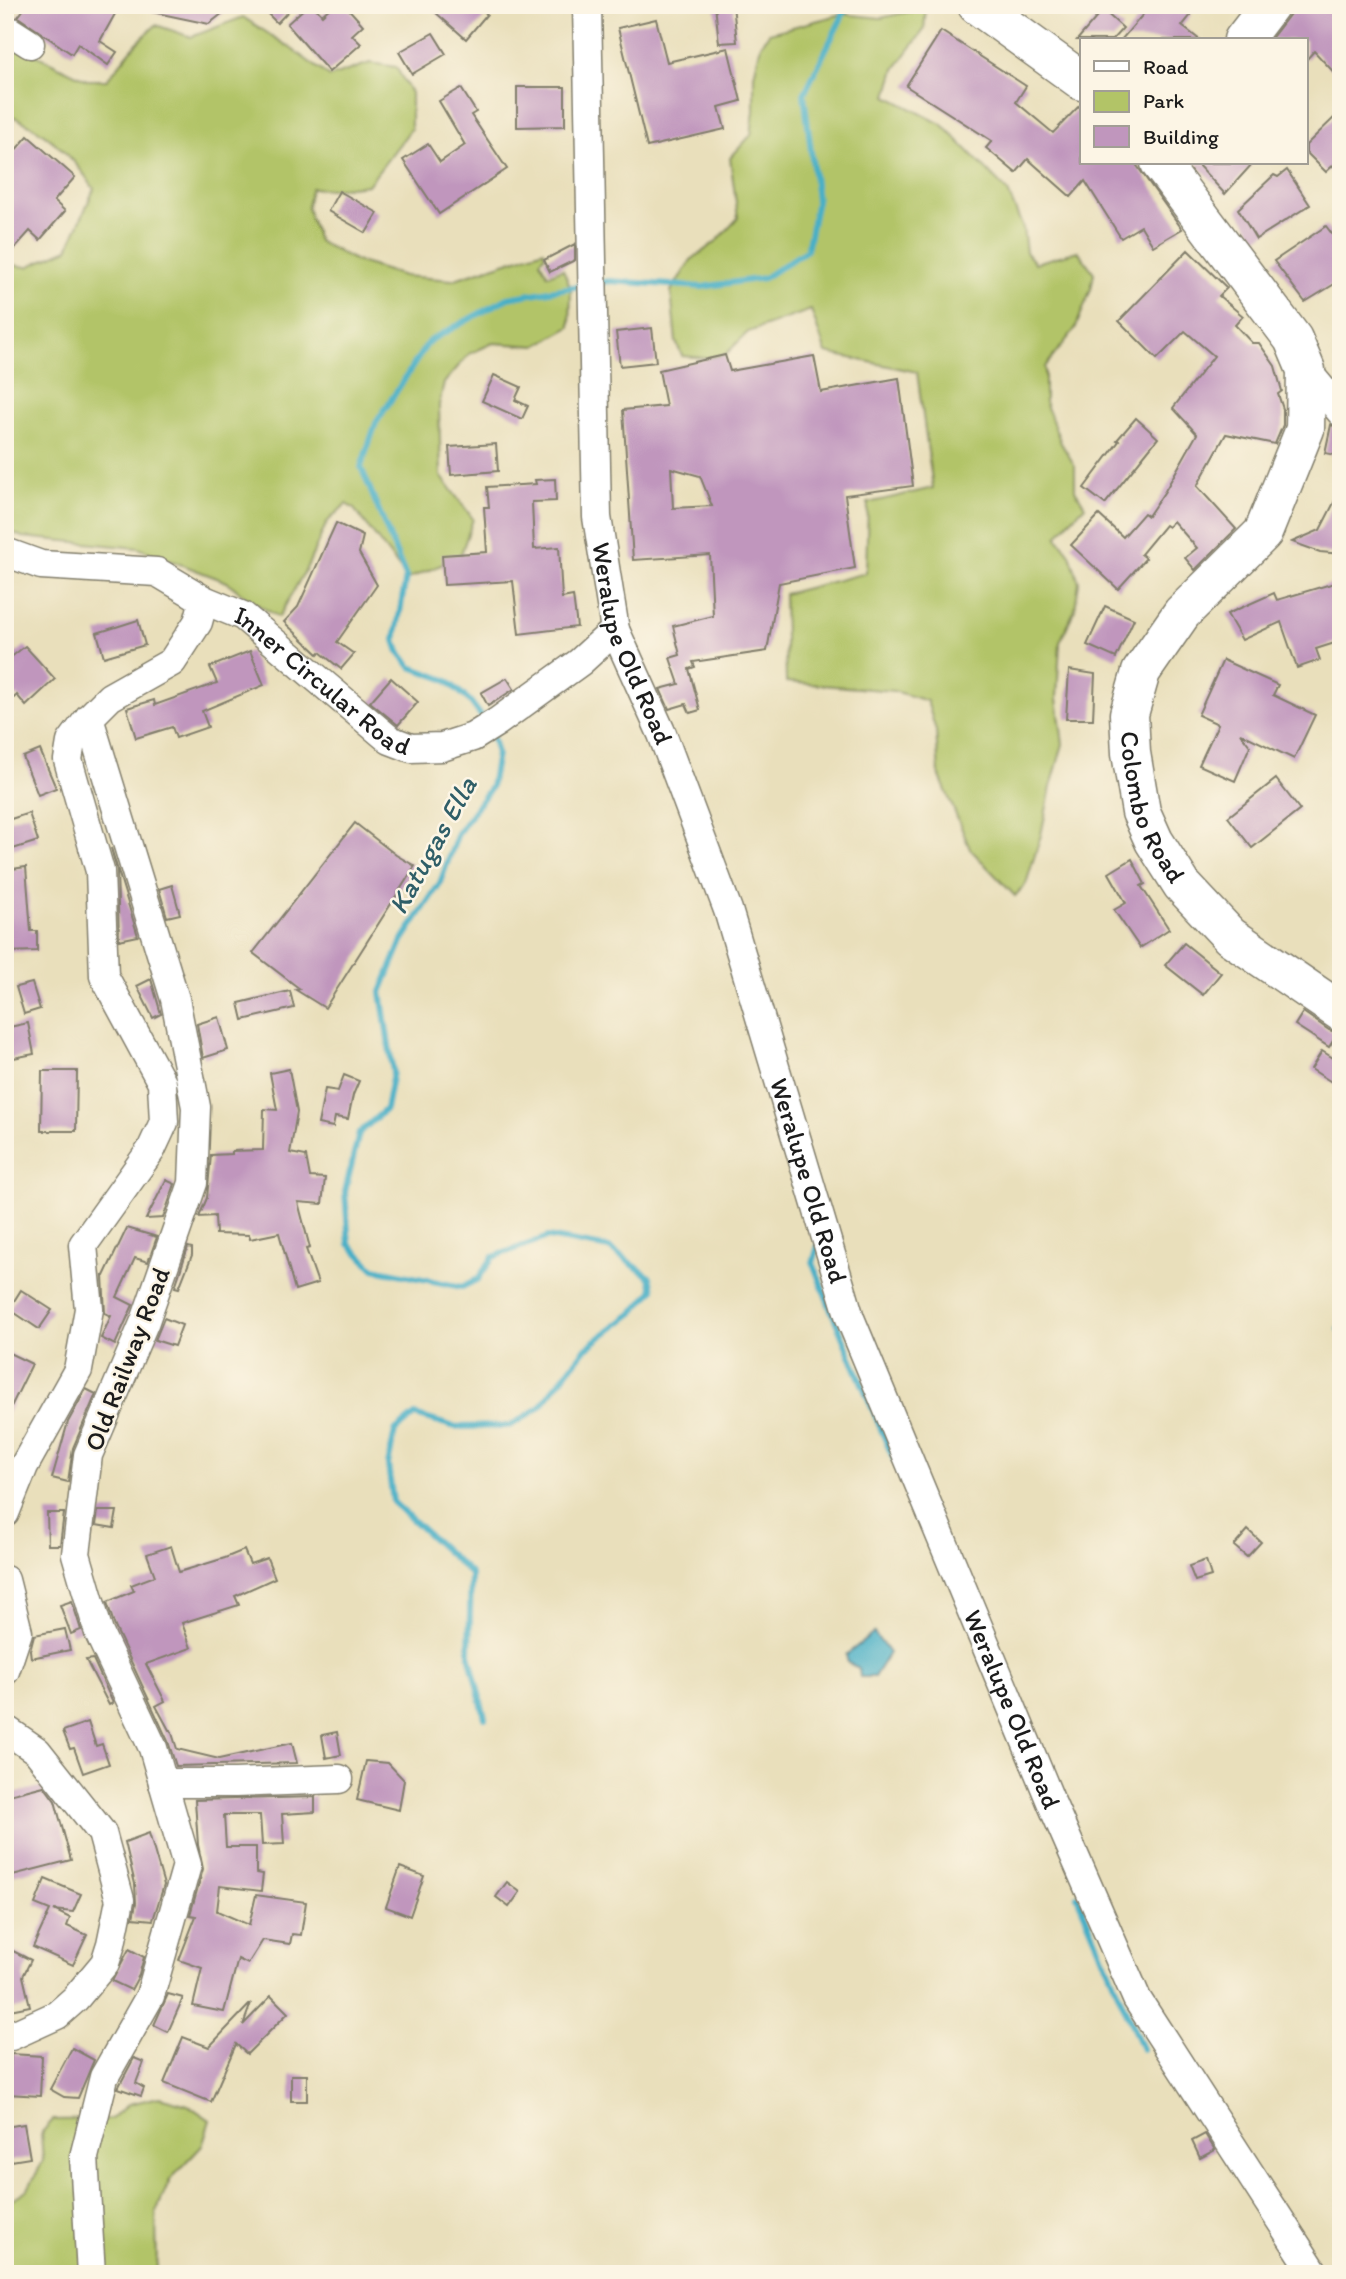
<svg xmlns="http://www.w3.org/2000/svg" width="1346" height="2279" font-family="Itim,sans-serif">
<rect width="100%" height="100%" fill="#fcf5e5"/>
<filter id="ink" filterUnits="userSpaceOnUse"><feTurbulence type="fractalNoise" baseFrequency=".0143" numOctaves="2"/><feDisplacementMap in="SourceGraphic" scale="14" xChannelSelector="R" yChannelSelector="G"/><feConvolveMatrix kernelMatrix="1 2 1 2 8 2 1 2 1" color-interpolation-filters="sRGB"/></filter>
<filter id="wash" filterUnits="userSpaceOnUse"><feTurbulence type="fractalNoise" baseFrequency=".00686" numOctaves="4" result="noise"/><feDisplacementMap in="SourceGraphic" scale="28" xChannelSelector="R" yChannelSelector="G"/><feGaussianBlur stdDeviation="1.57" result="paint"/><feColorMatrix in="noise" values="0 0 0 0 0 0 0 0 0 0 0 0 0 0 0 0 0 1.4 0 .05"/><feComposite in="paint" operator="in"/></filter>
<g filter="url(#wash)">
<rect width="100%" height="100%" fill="#e9dfbb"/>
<g fill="#b2c467" stroke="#677042" stroke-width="2">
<path d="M926 8 924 30 895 69 887 96 943 125 1008 192 1023 228 1026 252 1035 263 1078 251 1094 273 1091 289 1075 329 1045 367V402L1061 443 1075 466V490L1085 506 1068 523 1057 537 1070 554 1079 582 1075 609 1060 642 1057 698 1063 744 1051 787 1041 835 1026 884 1015 896 970 849 939 774 936 731 927 701 894 691 786 682 784 594 866 573 868 503 933 488 917 372 826 353 811 310 748 332 725 355 705 358 682 356 676 342 671 291 691 260 718 240 738 218 730 158 751 135 754 111V75L761 45 769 33 842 14 881 18Z"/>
<path d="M243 17 289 47 330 77 370 63 396 67 411 93V129L368 185 331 189 311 188 307 207 318 241 356 261 404 276 452 280 544 250 545 255 540 261 548 275 563 269 571 289 570 327 536 346 493 343 469 354 444 383 439 405 441 476 473 519 460 557 408 579 354 509 346 504 327 522 308 565 279 617 251 601 227 582 138 548 22 537 5 529V264L27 267 68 249 94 189C73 155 43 128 5 113V40L87 80H107L136 44 156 25 191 37Z"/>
<path d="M159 2097 188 2105 210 2120 202 2146 170 2180 156 2212 157 2274H5V2204L28 2189 43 2161 41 2133 53 2120 111 2119 129 2104Z"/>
</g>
<path fill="#47afc6" stroke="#326671" stroke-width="2" d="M874 1633 889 1653 874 1677H860L859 1668 848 1663 846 1655Z"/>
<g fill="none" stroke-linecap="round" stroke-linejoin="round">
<g stroke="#47afc6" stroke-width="6">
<path d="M599 283 609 281 702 287 764 278 807 250 817 200 804 94 848 5"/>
<path d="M484 720 470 701 446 680 411 667 399 652 395 640 406 577 361 467 376 423 429 341 508 298 585 285"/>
<path d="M818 1246 813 1263 832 1312 894 1460"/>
<path d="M1339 1329H1341"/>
<path d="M485 1718 469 1654 471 1574 393 1502 388 1465 395 1431 415 1415 455 1427 510 1426 539 1408 586 1348 634 1312 653 1290 650 1277 609 1248 548 1237 493 1257 478 1279 462 1287 374 1269 349 1244 345 1192 359 1133 386 1109 393 1072 381 992 402 941 440 883 458 833 491 787 497 754 492 735"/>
<path d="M1077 1896 1142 2049"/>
</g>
</g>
<g id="blocks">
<g fill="#c096bd" fill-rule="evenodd">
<path d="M27 5H120L100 41 117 52 108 65 78 44 72 54 18 17Z"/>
<path d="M153 5H233L209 24 152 12Z"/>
<path d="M259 5H294L277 23Z"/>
<path d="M308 5H313L322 15 333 5H345L363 25 352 35 361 44 329 72 287 24Z"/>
<path d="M427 5H477L487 14 466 39Z"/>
<path d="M715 5H733L737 42 719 43Z"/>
<path d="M1151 5H1178L1191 15 1182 26 1200 40H1121Z"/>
<path d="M1297 5H1341V80L1314 51 1306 60V40H1270Z"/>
<path d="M1103 10 1123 28 1112 40H1077Z"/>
<path d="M656 19 667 62 728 48 741 101 719 107 725 129 647 147 618 28Z"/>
<path d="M941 31 1026 86 1016 102 1053 133 1082 103V163H1135L1182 229 1153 246 1141 226 1121 238 1085 181 1071 197 1028 159 1016 173 986 148 992 141 906 86Z"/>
<path d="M433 33 446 54 412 74 399 52Z"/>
<path d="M517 87H565V126L517 127Z"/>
<path d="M461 88 476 112 471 115 507 169 439 214 403 160 428 144 440 162 465 145 439 101Z"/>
<path d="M1341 111V158L1326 172 1306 152V145Z"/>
<path d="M28 136 75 177 54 201 65 211 40 240 30 231 5 259V162Z"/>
<path d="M1196 163H1253L1225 194Z"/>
<path d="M1287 170 1310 205 1256 239 1238 209 1274 175 1278 177Z"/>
<path d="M339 191 378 213 366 233 328 211Z"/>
<path d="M1326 226 1341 246V280L1305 302 1274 261Z"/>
<path d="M575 244V260L550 272 544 260Z"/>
<path d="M1188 250 1227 288 1219 296 1243 316 1235 325 1252 343H1259L1275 366 1282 391 1278 394 1283 409V425L1275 444 1226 434 1197 486 1236 529 1195 570 1185 558 1197 548 1173 521 1168 527 1165 525 1141 554 1146 558 1118 589 1071 545 1099 515 1123 537 1144 513 1148 516 1165 491 1197 434 1173 408 1214 356 1185 331 1157 359 1119 321Z"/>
<path d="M652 328 656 362 620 366 616 332Z"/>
<path d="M725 355 730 371 814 356 821 392 899 378 913 486 845 495 855 568 779 583 767 651 693 662 695 667 689 669 700 710 690 713 686 704 669 709 660 689 679 684 670 658 680 655 673 626 713 616 710 555 633 560 623 410 666 406 659 370ZM671 468 700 476 712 506 673 508Z"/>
<path d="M494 375 521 387 515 400 528 406 522 419 482 401Z"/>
<path d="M1136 418 1158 438 1105 504 1084 488 1119 441 1117 440Z"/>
<path d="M1331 425 1341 428V456L1325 453Z"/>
<path d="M496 444 498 471 451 475 449 447Z"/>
<path d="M555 479 556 501 532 502 534 549 559 547 562 598 573 596 577 627 519 634 513 581 444 585 442 555 487 552 484 507H489L487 487 536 484 535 480Z"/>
<path d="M1341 489V554L1320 552 1292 542 1320 530Z"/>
<path d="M336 523 363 536 359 553 377 585 337 642 354 654 341 669 320 652 318 654 284 622 298 607Z"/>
<path d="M1341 581V641L1316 649 1320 660 1297 668 1281 622 1242 640 1227 614 1274 593 1277 600Z"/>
<path d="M1105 606 1134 619 1116 658 1087 645Z"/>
<path d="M138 620 145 645 104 657 97 633Z"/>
<path d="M25 646 55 679 26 706 17 695 5 706V662Z"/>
<path d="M250 651 264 685 202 711 208 727 176 738 172 727 136 738 127 708 154 700 155 705 217 683 210 667Z"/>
<path d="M1223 660 1278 685 1273 695 1315 715 1294 759 1240 733 1250 746 1235 781 1199 765 1218 724 1198 715Z"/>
<path d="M1069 670 1095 674 1093 719H1066Z"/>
<path d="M391 678 418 702 398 725 370 702Z"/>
<path d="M507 678 514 689 488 706 481 693Z"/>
<path d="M40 750 56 788 38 795 23 757Z"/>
<path d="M1276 779 1300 810 1252 848 1228 817Z"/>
<path d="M29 813 38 841 13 849 5 821Z"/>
<path d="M355 823 396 855 415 866 325 1008 296 990 300 989 253 953Z"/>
<path d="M111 848 138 936 119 940 117 870Z"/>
<path d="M1132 859 1145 884 1141 886 1169 929 1140 948 1114 910 1126 903 1109 873Z"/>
<path d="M26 867 31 931H37V951L5 952V870Z"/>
<path d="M172 885 180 914 167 917 159 889Z"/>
<path d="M1184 943 1221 973 1203 995 1165 965Z"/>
<path d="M151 979 161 1014 153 1018 137 986Z"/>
<path d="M32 983 40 1009 24 1014 16 987Z"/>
<path d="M290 991 294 1008 243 1020 239 1003Z"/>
<path d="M1303 1012 1329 1030 1338 1033 1329 1047 1295 1025Z"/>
<path d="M219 1017 228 1050 203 1058 197 1024Z"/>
<path d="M28 1023 34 1054 8 1059 5 1028Z"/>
<path d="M1322 1051 1341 1063V1088L1311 1069Z"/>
<path d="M289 1069 297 1112 290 1153 306 1156 310 1177 325 1178 322 1204 298 1202 310 1248 306 1249 318 1283 295 1290 279 1233 250 1239 249 1235 216 1234 215 1216 199 1217 207 1198 211 1155 232 1154V1151L263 1150 264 1109 277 1110 270 1073Z"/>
<path d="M42 1071H77L76 1131H41Z"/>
<path d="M344 1075 359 1081 353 1095 348 1119 335 1117 333 1127 318 1124 325 1089 338 1091Z"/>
<path d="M166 1180 175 1184 163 1218 146 1219Z"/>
<path d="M127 1228 157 1237 148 1262 135 1258 117 1297 133 1305 115 1345 101 1338 111 1316 105 1313 103 1276H104Z"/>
<path d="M188 1247 192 1248V1255L179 1288 175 1287Z"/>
<path d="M21 1290 52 1310 39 1329 9 1309Z"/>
<path d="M164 1318 182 1325 174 1346 155 1340Z"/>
<path d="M5 1351 32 1364 5 1419Z"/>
<path d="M86 1389 96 1394 73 1448 68 1482 52 1478 68 1422Z"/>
<path d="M98 1511H117L114 1528 96 1525Z"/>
<path d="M47 1513H64L60 1545H48Z"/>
<path d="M1248 1530 1261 1542 1247 1557 1234 1546Z"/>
<path d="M171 1546 179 1572 225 1558 244 1550 250 1564 267 1558 275 1578 235 1596 239 1605 182 1623 191 1648 146 1664 165 1701 156 1706 169 1730H171L177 1749 219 1759 292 1743 297 1763 176 1766 168 1741 115 1627 107 1602 134 1591 131 1585 155 1576 147 1554Z"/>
<path d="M1206 1560 1211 1576 1195 1581 1189 1566Z"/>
<path d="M72 1601 81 1630 71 1634 60 1605Z"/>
<path d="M65 1629 70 1650 31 1658 30 1650 34 1635Z"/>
<path d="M93 1659 113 1703 109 1705 86 1660Z"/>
<path d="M88 1722 96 1746 102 1744 109 1764 83 1773 74 1748 70 1749 63 1731Z"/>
<path d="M337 1732 341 1755 326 1758 322 1735Z"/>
<path d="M366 1761 388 1763 404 1780 399 1810 357 1800Z"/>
<path d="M44 1786 55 1801 71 1860 5 1877V1796Z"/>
<path d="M315 1797V1812L282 1814 284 1844 262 1845 260 1815H224L226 1847H256V1873L263 1874 261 1891 220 1886 217 1911 249 1925 256 1895 306 1902 301 1935 292 1934 290 1944 263 1940 248 1964 238 1959 224 2012 193 2006 202 1968 179 1960 196 1916 190 1915 203 1869 198 1845 195 1800Z"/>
<path d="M149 1833 164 1885 153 1920 133 1918 136 1903 135 1884 125 1842Z"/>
<path d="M400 1867 424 1876 410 1916 386 1907Z"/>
<path d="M45 1879 81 1894 73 1912 54 1910 70 1918 67 1926 87 1935 73 1965 33 1947 50 1910 35 1904Z"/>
<path d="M507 1882 520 1892 509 1907 496 1897Z"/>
<path d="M5 1947 31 1960 23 1976 30 2006 5 2011Z"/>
<path d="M129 1949 144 1957 139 1975 131 1990 112 1981Z"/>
<path d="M168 1994 183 1998 168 2032 154 2025Z"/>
<path d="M271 1996 288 2013 247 2054 236 2044 211 2102 164 2083 183 2037 209 2047 251 2003 243 2025Z"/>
<path d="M72 2048 94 2060 78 2098 64 2097 50 2089Z"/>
<path d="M11 2054 42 2056 40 2096 8 2094Z"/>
<path d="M134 2058 144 2062 136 2083 144 2088 141 2096 118 2088Z"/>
<rect x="291" y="2075" width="16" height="26"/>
<path d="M24 2124 30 2158 5 2162V2127Z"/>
<path d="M1205 2134 1215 2150 1200 2158 1192 2141Z"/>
</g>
</g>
</g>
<g filter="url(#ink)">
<use href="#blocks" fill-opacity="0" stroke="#827e6c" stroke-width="2"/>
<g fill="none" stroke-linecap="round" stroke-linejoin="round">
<defs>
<g id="minor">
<path id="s1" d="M587 5 597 517 615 630 662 734 728 910 850 1318 1051 1802 1137 1999 1315 2274"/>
<path d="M5 28 30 44"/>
<path d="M1306 370 1341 412"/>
<path id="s2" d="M5 552 41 565 157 572 204 600 243 616 390 740 411 748 442 747 473 737 497 722 580 662 615 630"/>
<path d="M89 718 175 999 196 1107 193 1183 145 1321 88 1455 76 1554 99 1633 153 1748 187 1865 150 1996 104 2077 84 2157 91 2274"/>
<path d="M5 1513 24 1466 78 1370 89 1309 83 1245 151 1150 164 1122 162 1083 104 976 100 871 68 760 71 742 89 718 110 697 172 662 198 622 204 600"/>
<path d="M5 1580 18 1632 5 1671"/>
<path d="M5 1729 37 1751 102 1833 120 1900 111 1944 105 1963 75 1999 57 2015 11 2036H5"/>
<path d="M163 1783H235L339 1779"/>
</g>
<g id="highway">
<path d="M977 5 1082 81"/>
<path d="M1243 40 1270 5"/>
<path id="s3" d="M1160 163 1293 339 1306 370 1305 429 1263 533 1182 613 1141 672 1129 714 1131 753 1141 812 1154 841 1182 885 1230 936 1341 1012"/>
</g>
</defs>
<use href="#minor" stroke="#827e6c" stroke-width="31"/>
<use href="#highway" stroke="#827e6c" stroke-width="41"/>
<use href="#minor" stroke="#fff" stroke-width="28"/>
<use href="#highway" stroke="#fff" stroke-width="38"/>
</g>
</g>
<g text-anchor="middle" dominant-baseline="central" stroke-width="5" stroke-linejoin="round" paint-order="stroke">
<g font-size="26" fill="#1c1c1c" stroke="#fcf5e5">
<text stroke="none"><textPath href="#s1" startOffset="644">Weralupe Old Road</textPath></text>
<text stroke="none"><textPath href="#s2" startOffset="354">Inner Circular Road</textPath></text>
<text stroke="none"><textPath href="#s3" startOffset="752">Colombo Road</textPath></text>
<text stroke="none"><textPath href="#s1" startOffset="1211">Weralupe Old Road</textPath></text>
<text transform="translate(127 1359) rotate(-69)">Old Railway Road</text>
<text stroke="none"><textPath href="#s1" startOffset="1778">Weralupe Old Road</textPath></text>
</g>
<g font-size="28" font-style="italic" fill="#2f5e68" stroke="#fcf5e5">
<text transform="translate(432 845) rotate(-61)">Katugas Ella</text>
</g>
</g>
<rect width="1346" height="2279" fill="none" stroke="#fcf5e5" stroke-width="28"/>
<rect x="1080" y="38" width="228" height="126" fill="#fcf5e5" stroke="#a29e95" stroke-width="2"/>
<rect x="1094" y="61" width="35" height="10" fill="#ffffff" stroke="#a29e95" stroke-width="2"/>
<text x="1143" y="74" font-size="21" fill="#1c1c1c">Road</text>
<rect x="1094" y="91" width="35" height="21" fill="#b2c467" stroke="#a29e95" stroke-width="2"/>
<text x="1143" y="108" font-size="21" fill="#1c1c1c">Park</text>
<rect x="1094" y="126" width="35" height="21" fill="#c096bd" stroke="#a29e95" stroke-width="2"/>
<text x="1143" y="144" font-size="21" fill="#1c1c1c">Building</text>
</svg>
